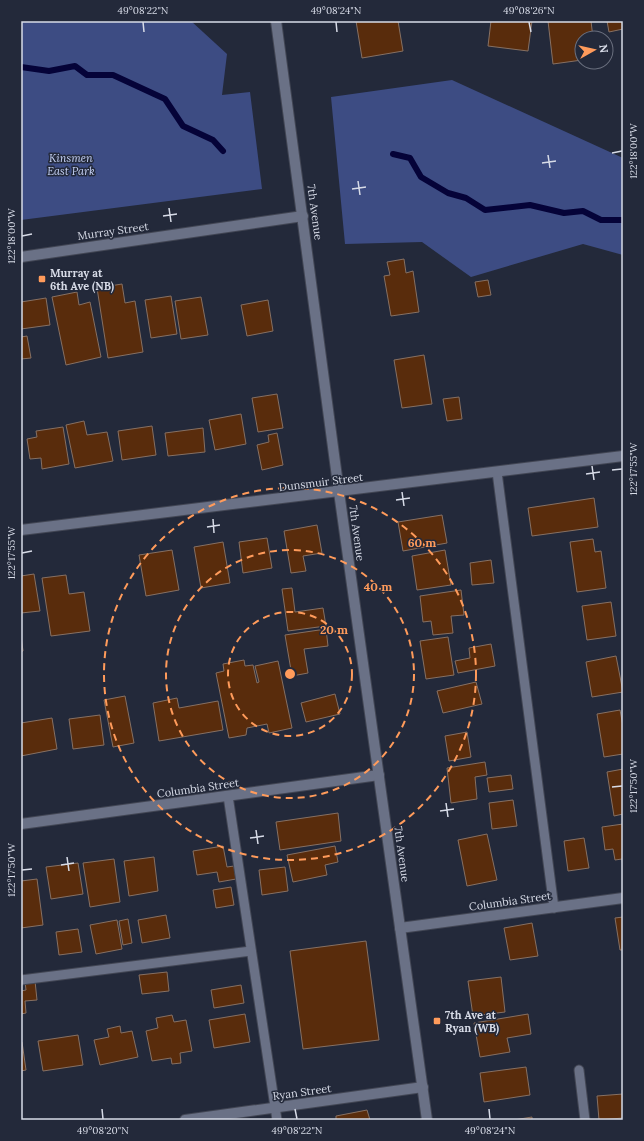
<svg xmlns="http://www.w3.org/2000/svg" width="644" height="1141" font-family="Lora,serif">
<rect width="100%" height="100%" fill="#23293a"/>
<g fill="#3d4c83">
<path d="M21 21H191L227 54 222 95 250 92 262 189 21 220Z"/>
<path d="M452 80 623 158V255L583 244 471 277 422 242 345 244 331 97Z"/>
</g>
<g fill="none" stroke-linecap="round" stroke-linejoin="round">
<g stroke="#050338" stroke-width="6">
<path d="M21 67 49 71 75 66 87 75H113L165 99 183 126 213 140 223 151"/>
<path d="M393 154 410 158 421 177 448 193 466 198 485 210 530 205 564 213 583 211 601 220H623"/>
</g>
</g>
<g fill="#592c0c" stroke="#867063">
<path d="M356 21H398L403 51 362 58Z"/>
<path d="M491 21H532L528 51 488 46Z"/>
<path d="M548 21H591L593 38H582V60L553 64Z"/>
<path d="M607 21H623V29L609 32Z"/>
<path d="M404 259 406 273 413 271 419 312 391 316 384 276 390 275 387 262Z"/>
<path d="M488 280 491 295 478 297 475 282Z"/>
<path d="M122 284 125 303 135 301 143 352 108 358 97 288Z"/>
<path d="M77 292 79 305 90 302 101 357 66 365 52 297Z"/>
<path d="M171 296 177 334 151 338 145 300Z"/>
<path d="M201 297 208 335 181 339 175 301Z"/>
<path d="M46 298 50 325 21 329V302Z"/>
<path d="M268 300 273 331 247 336 241 305Z"/>
<path d="M27 336 31 358 21 359V337Z"/>
<path d="M424 355 432 404 402 408 394 360Z"/>
<path d="M277 394 283 428 258 432 252 398Z"/>
<path d="M459 397 462 419 447 421 443 399Z"/>
<path d="M241 414 246 444 215 450 209 420Z"/>
<path d="M84 421 87 435 107 432 113 461 75 468 66 425Z"/>
<path d="M152 426 156 455 122 460 118 431Z"/>
<path d="M63 427 69 464 42 469 41 458 30 459 27 439 37 437 36 431Z"/>
<path d="M203 428 205 452 168 456 165 433Z"/>
<path d="M277 433 283 465 262 470 257 445 269 442 268 435Z"/>
<path d="M594 498 598 527 532 536 528 508Z"/>
<path d="M442 515 447 543 403 551 398 522Z"/>
<path d="M317 525 322 553 303 556 306 571 291 573 284 531Z"/>
<path d="M267 538 272 568 243 573 239 542Z"/>
<path d="M593 539 595 552 601 551 606 588 577 592 570 542Z"/>
<path d="M223 542 230 583 201 588 194 547Z"/>
<path d="M172 550 179 590 146 596 139 555Z"/>
<path d="M445 550 451 585 417 590 412 556Z"/>
<path d="M491 560 494 583 472 585 470 563Z"/>
<path d="M34 574 40 611 21 613V576Z"/>
<path d="M66 575 69 594 84 592 90 631 51 636 42 578Z"/>
<path d="M292 588 295 612 323 608 326 626 288 631 282 589Z"/>
<path d="M461 590 464 615 451 616 453 633 433 635 431 621 423 622 420 596Z"/>
<path d="M611 602 616 636 587 640 582 606Z"/>
<path d="M326 629 328 646 304 649 308 673 292 676 285 635Z"/>
<path d="M21 636 23 651 21 652Z"/>
<path d="M448 637 454 675 426 679 420 641Z"/>
<path d="M491 644 495 666 458 673 455 661 470 658 469 648Z"/>
<path d="M616 656 623 692 592 697 586 662Z"/>
<path d="M244 660 245 666 253 665 257 683 259 682 255 666 278 661 292 728 269 733 267 724 247 728 246 735 229 738 216 673 224 671 223 664Z"/>
<path d="M476 682 482 704 443 713 437 691Z"/>
<path d="M335 694 340 714 306 722 301 703Z"/>
<path d="M125 696 134 743 113 747 104 700Z"/>
<path d="M177 698 179 708 218 701 223 730 159 741 153 703Z"/>
<path d="M620 710 623 726V754L604 757 597 714Z"/>
<path d="M100 715 104 745 73 749 69 719Z"/>
<path d="M52 718 57 749 21 756V723Z"/>
<path d="M467 732 471 757 449 761 445 736Z"/>
<path d="M485 762 487 775 475 777 477 799 451 803 447 768Z"/>
<path d="M623 769V814L614 816 607 772Z"/>
<path d="M511 775 513 789 489 792 487 778Z"/>
<path d="M513 800 517 826 492 829 489 803Z"/>
<path d="M338 813 341 841 280 850 276 822Z"/>
<path d="M623 824V868L622 859 615 860 613 849 605 850 602 827Z"/>
<path d="M487 834 497 880 467 886 458 840Z"/>
<path d="M584 838 589 868 568 871 564 841Z"/>
<path d="M223 846 227 867 234 866 236 879 219 882 217 872 197 875 193 851Z"/>
<path d="M335 846 338 862 325 865 327 875 293 882 287 855Z"/>
<path d="M154 857 158 891 129 896 124 861Z"/>
<path d="M114 859 120 902 90 907 83 863Z"/>
<path d="M78 863 83 894 51 899 46 867Z"/>
<path d="M285 867 288 891 262 895 259 870Z"/>
<path d="M37 879 43 925 21 928V881Z"/>
<path d="M231 887 234 905 216 908 213 890Z"/>
<path d="M166 915 170 938 142 943 138 920Z"/>
<path d="M623 917V950H620L615 918Z"/>
<path d="M128 919 132 943 123 945 119 921Z"/>
<path d="M117 920 122 949 96 954 90 925Z"/>
<path d="M532 923 538 956 510 960 504 928Z"/>
<path d="M78 929 82 952 59 955 56 932Z"/>
<path d="M366 941 379 1040 303 1049 290 951Z"/>
<path d="M167 972 169 991 142 994 139 975Z"/>
<path d="M501 977 505 1012 473 1016 468 981Z"/>
<path d="M35 981 37 1000 25 1001 26 1013 21 1014V991L26 990 25 982Z"/>
<path d="M241 985 244 1003 214 1008 211 990Z"/>
<path d="M245 1014 250 1042 214 1048 209 1020Z"/>
<path d="M528 1014 531 1034 507 1038 510 1052 480 1057 474 1023Z"/>
<path d="M172 1015 174 1022 186 1020 192 1051 180 1053 181 1063 172 1064 171 1058 152 1061 146 1031 158 1028 156 1018Z"/>
<path d="M120 1026 121 1033 132 1031 138 1057 100 1065 94 1040 109 1037 107 1029Z"/>
<path d="M78 1035 83 1065 43 1071 38 1041Z"/>
<path d="M22 1042 26 1070 21 1071V1042Z"/>
<path d="M526 1067 530 1095 484 1102 480 1073Z"/>
<path d="M623 1094V1118L599 1120 597 1096Z"/>
<path d="M367 1110 370 1120H336V1116Z"/>
<path d="M532 1117V1120H514Z"/>
</g>
<g fill="none" stroke-linecap="round" stroke-linejoin="round">
<defs>
<g id="lane">
<path d="M497 472 554 908"/>
<path d="M228 796 277 1120"/>
<path d="M21 980 251 951"/>
<path d="M579 1070 585 1120"/>
</g>
<g id="street">
<path d="M21 530 623 456"/>
<path d="M21 824 379 775"/>
<path d="M400 928 623 898"/>
<path d="M185 1120 423 1087"/>
</g>
<g id="secondary">
<path d="M276 21 339 492 427 1120"/>
<path d="M21 257 303 216"/>
</g>
</defs>
<use href="#lane" stroke="#424654" stroke-width="11"/>
<use href="#street" stroke="#424654" stroke-width="12"/>
<use href="#secondary" stroke="#424654" stroke-width="12"/>
<use href="#lane" stroke="#6a7186" stroke-width="9"/>
<use href="#street" stroke="#6a7186" stroke-width="10"/>
<use href="#secondary" stroke="#6a7186" stroke-width="10"/>
</g>
<path fill="none" stroke="#d7dbe7" stroke-width="1.5" d="M143 22 144 32M336 22 337 32M529 22 531 32M612 153 622 151M548 155 550 168M542 163 556 161M358 181 360 195M352 189 366 187M169 208 171 222M163 216 177 214M22 236 32 234M592 466 594 480M612 470 622 469M586 474 600 472M402 492 404 506M396 500 410 498M213 519 214 533M207 527 220 525M22 553 32 551M612 787 622 786M446 803 448 817M440 811 454 809M256 830 258 844M250 838 264 836M67 857 69 871M61 865 74 863M22 870 32 869M102 1109 103 1119M295 1109 297 1119M489 1109 490 1119"/>
<g fill="none" stroke="#ff9b5b" stroke-width="2" stroke-dasharray="7 5">
<circle cx="290" cy="674" r="62"/>
<circle cx="290" cy="674" r="124"/>
<circle cx="290" cy="674" r="186"/>
</g>
<g fill="#ff9b5b" stroke="#23293a" stroke-width="1.5">
<rect x="38" y="275" width="8" height="8" rx="2"/>
<rect x="433" y="1017" width="8" height="8" rx="2"/>
</g>
<g text-anchor="middle" dominant-baseline="central" stroke-width="3" stroke-linejoin="round" paint-order="stroke">
<g font-size="11" font-style="italic" fill="#c6d2f6" stroke="#23293a">
<text x="71" y="158">Kinsmen<tspan x="71" dy="13">East Park</tspan></text>
</g>
<g font-size="11" fill="#d7dbe7" stroke="#23293a">
<text transform="translate(315 212) rotate(82)">7th Avenue</text>
<text transform="translate(113 231) rotate(-8)">Murray Street</text>
<text transform="translate(321 482) rotate(-7)">Dunsmuir Street</text>
<text transform="translate(357 533) rotate(82)">7th Avenue</text>
<text transform="translate(198 788) rotate(-8)">Columbia Street</text>
<text transform="translate(402 854) rotate(82)">7th Avenue</text>
<text transform="translate(510 901) rotate(-8)">Columbia Street</text>
<text transform="translate(302 1092) rotate(-8)">Ryan Street</text>
</g>
<g font-size="11" font-weight="bold" fill="#d7dbe7" stroke="#23293a" text-anchor="start">
<text x="50" y="273">Murray at<tspan x="50" dy="13">6th Ave (NB)</tspan></text>
<text x="445" y="1015">7th Ave at<tspan x="445" dy="13">Ryan (WB)</tspan></text>
</g>
</g>
<circle cx="290" cy="674" r="6" fill="#ff9b5b" stroke="#23293a" stroke-width="2"/>
<g font-size="12" text-anchor="middle" font-weight="bold" fill="#ff9b5b" stroke="#23293a" stroke-width="3" stroke-linejoin="round" paint-order="stroke">
<text x="422" y="547">60 m</text>
<text x="378" y="591">40 m</text>
<text x="334" y="634">20 m</text>
</g>
<rect width="644" height="1141" fill="none" stroke="#23293a" stroke-width="44"/>
<g transform="translate(594 50) rotate(82)"><circle r="19" fill="#23293a" stroke="#6b707f"/>
<path d="M0-3L7 15L0 10L-7 15Z" fill="#ff9b5b"/>
<text y="-6" font-size="11" font-weight="bold" text-anchor="middle" fill="#d7dbe7">N</text>
</g>
<rect x="22" y="22" width="600" height="1097" fill="none" stroke="#d7dbe7" stroke-width="1.5"/>
<g font-size="10" text-anchor="middle" fill="#d7dbe7">
<text x="143" y="14">49°08'22"N</text>
<text x="336" y="14">49°08'24"N</text>
<text x="529" y="14">49°08'26"N</text>
<text transform="translate(633 151) rotate(-90)" y="4">122°18'00"W</text>
<text transform="translate(11 236) rotate(-90)" y="4">122°18'00"W</text>
<text transform="translate(633 469) rotate(-90)" y="4">122°17'55"W</text>
<text transform="translate(11 553) rotate(-90)" y="4">122°17'55"W</text>
<text transform="translate(633 786) rotate(-90)" y="4">122°17'50"W</text>
<text transform="translate(11 870) rotate(-90)" y="4">122°17'50"W</text>
<text x="103" y="1134">49°08'20"N</text>
<text x="297" y="1134">49°08'22"N</text>
<text x="490" y="1134">49°08'24"N</text>
</g>
</svg>
